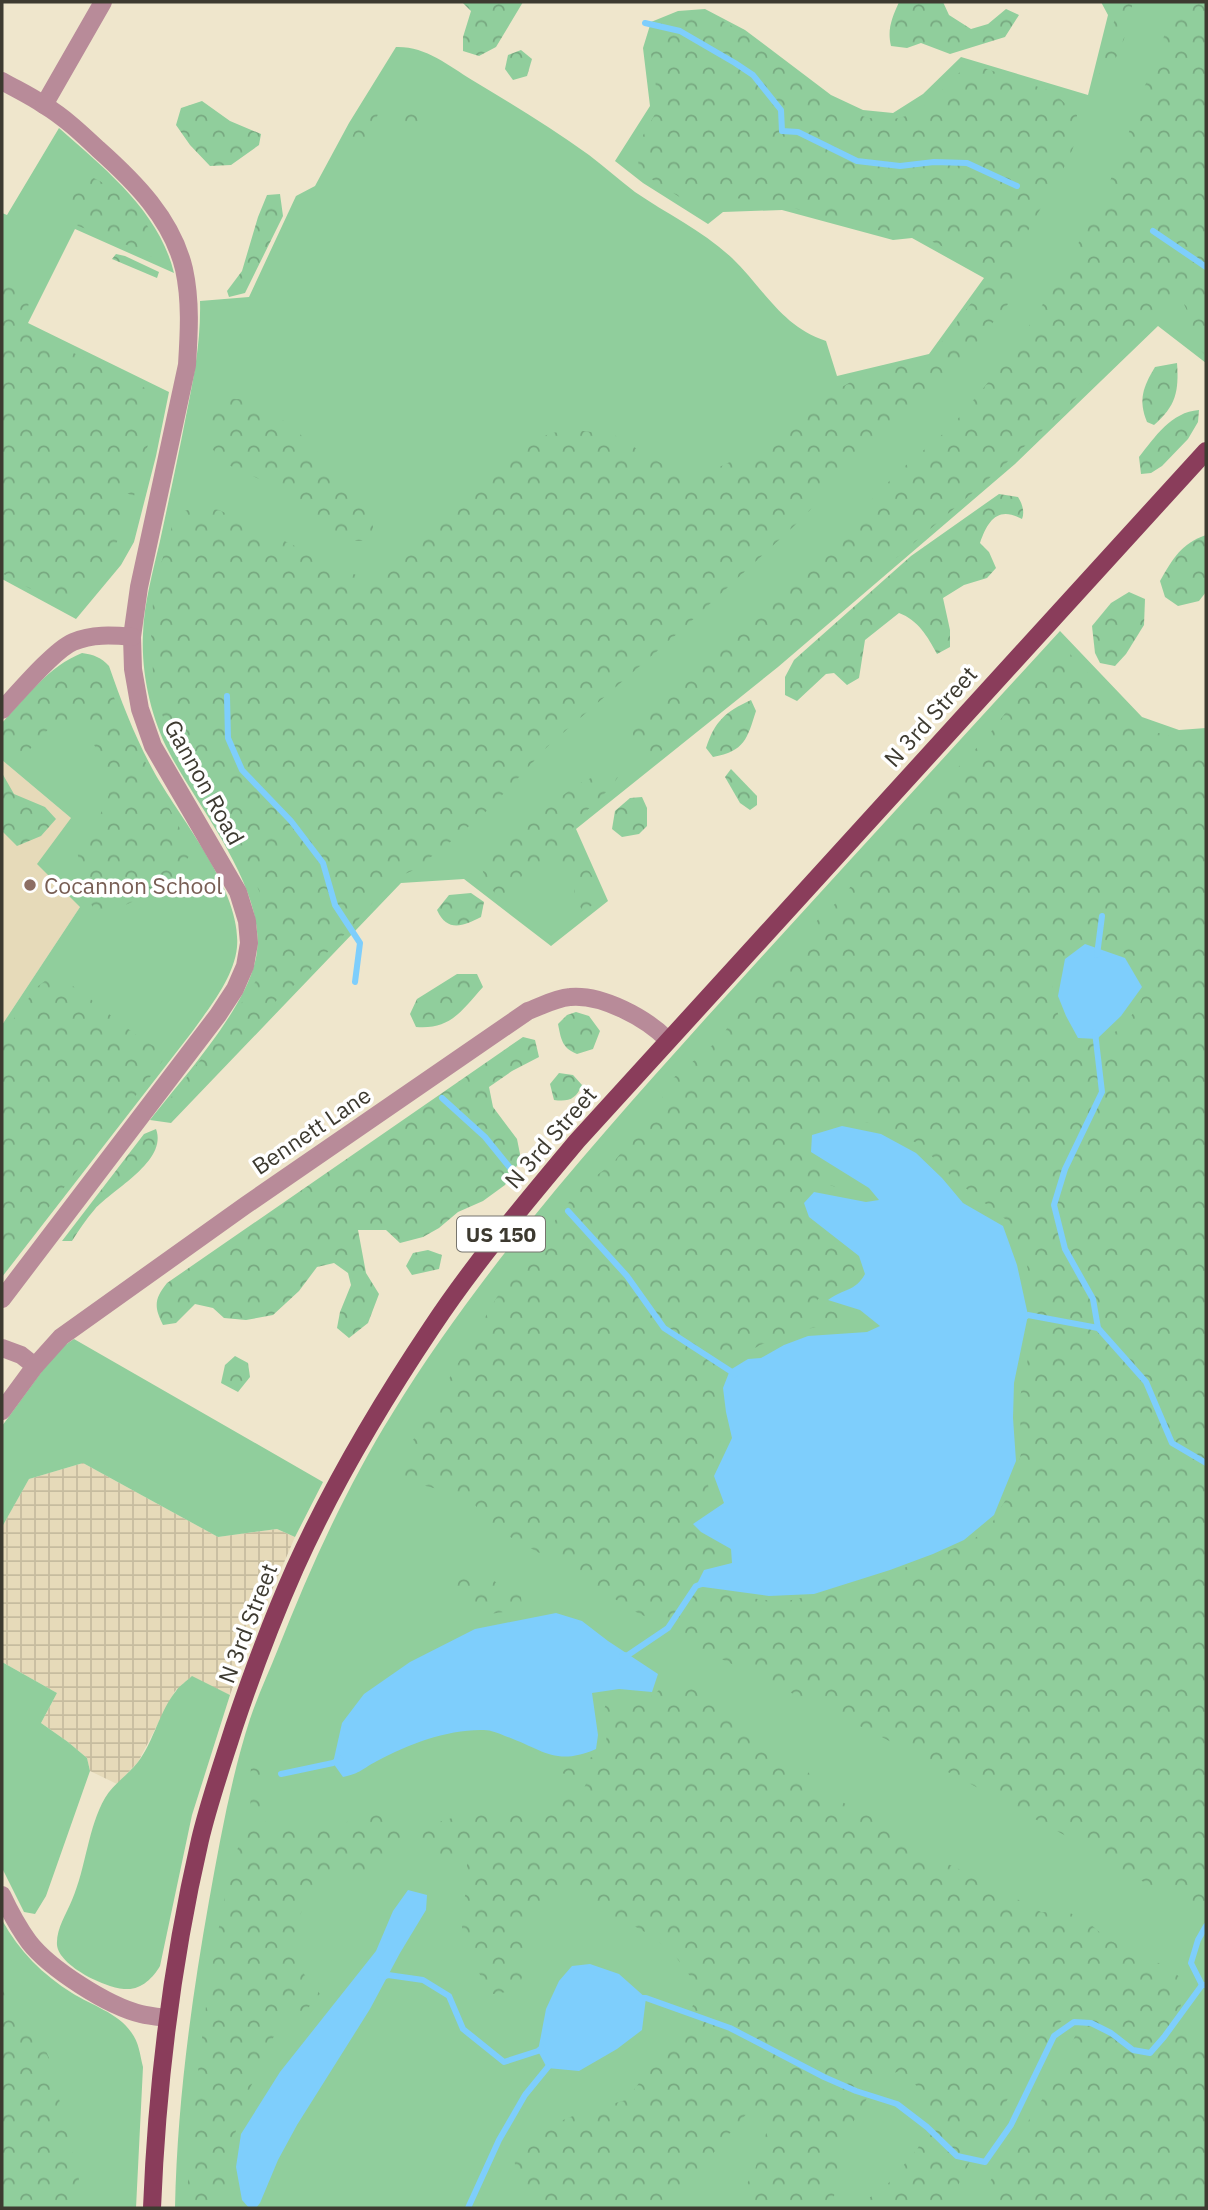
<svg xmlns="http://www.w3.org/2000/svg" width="1208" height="2210" font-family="'IBM Plex Sans',sans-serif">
<defs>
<pattern id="industrial-grid" width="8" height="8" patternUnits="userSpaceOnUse" patternTransform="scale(1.75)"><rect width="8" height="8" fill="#e6dab9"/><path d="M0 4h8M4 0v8" fill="none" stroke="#c6bc9f"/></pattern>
<pattern id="forest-crowns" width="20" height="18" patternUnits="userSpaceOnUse" patternTransform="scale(1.75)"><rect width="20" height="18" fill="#90ce9c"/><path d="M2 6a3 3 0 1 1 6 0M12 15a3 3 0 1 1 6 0" fill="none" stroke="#77a880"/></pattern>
</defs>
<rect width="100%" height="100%" fill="#efe6cc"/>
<path fill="#e6dab9" d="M2 760 71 818 80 907 2 1025Z"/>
<path fill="url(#industrial-grid)" d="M83 1463 218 1537 277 1529 295 1537 255 1630 230 1695 191 1677 175 1691 138 1762 117 1784 90 1771 87 1758 68 1742 41 1723 57 1693 2 1662V1527L29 1479Z"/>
<g fill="#90ce9c">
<path d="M1101 2H1206V363L1158 326 1015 464 778 667 576 829 608 901 551 946 464 879 401 883 171 1123 150 1120C182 1079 243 1012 255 962 272 895 199 810 169 752 151 718 141 673 143 634 144 603 153 571 160 541 169 499 178 458 186 416 194 377 201 341 200 301L249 297 296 196 315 186 349 123 396 47C425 46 448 65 472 80 512 104 551 128 589 155 605 167 619 180 635 192 667 214 703 231 732 258 764 289 782 327 826 341L837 376 929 354 984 278 912 238 893 240 782 210 723 212 708 224 643 183 615 161 650 106 643 48 651 22 678 11 705 9 745 30 831 95 863 110 893 113 923 94 961 57 1088 95 1108 15Z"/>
<path d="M59 128C105 169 159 211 174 273L75 229 28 323 169 392 156 456 134 542 121 565 76 619 2 579V213L7 215Z"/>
<path d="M1060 631 1142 717 1179 730 1206 728V2208H175C177 2106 191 2002 209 1901 220 1840 231 1778 250 1719 258 1695 269 1672 278 1649 310 1568 346 1488 392 1414 481 1269 593 1144 706 1018 823 889 942 760 1060 631Z"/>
<path d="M82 653C94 655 101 657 109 666 121 701 135 737 153 770 179 818 242 890 237 947 234 978 209 1008 192 1032L2 1277V1025L80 907 37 864 71 818 2 760V723C26 697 49 666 82 653Z"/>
<path d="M74 1339 323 1482 295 1537 277 1529 218 1537 83 1463 29 1479 2 1527V1426L45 1367 62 1347Z"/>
<path d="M2 1662 57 1693 41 1723 68 1742 87 1758 90 1771 46 1896 35 1914 24 1912 2 1868Z"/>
<path d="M192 1676 230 1695 192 1815 160 1966C153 1978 141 1990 126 1989 107 1989 59 1966 57 1945 56 1929 66 1915 72 1900 86 1868 88 1827 105 1798 113 1784 128 1775 138 1762 154 1741 159 1712 176 1691 180 1685 187 1681 192 1676Z"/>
<path d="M2 1920C19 1951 43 1975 72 1993 91 2005 118 2013 131 2032 139 2042 140 2055 143 2067L136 2208H2Z"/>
</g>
<g fill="url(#forest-crowns)" fill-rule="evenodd">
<path d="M462 2H523L496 47 479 56 463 51V37L471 11Z"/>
<path d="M899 2H943L949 15 971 29 988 24 1006 9 1019 15 1005 37 950 54 921 43 907 48 891 46C887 29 892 18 899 2Z"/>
<path d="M1113 2H1133L1124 39 1102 90 1095 91 1118 7Z"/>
<path d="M1174 2H1206V356L1197 346 1191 319 1181 298 1155 309 1137 332 1068 407 984 483 724 705 646 762 632 752 633 727 707 663 755 611 835 538 898 472 951 427 1010 356 1065 269 1106 190 1123 151 1140 97 1159 53Z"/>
<path d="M685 13C692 13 700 12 706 14 771 34 833 140 906 116 933 107 946 81 968 66L984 68 1053 92 1077 115 1076 141 1066 164 1013 257 995 266 973 261 912 232 877 230 852 224 771 202 734 198 708 205H692L639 171 637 146 659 107 650 47 656 26Z"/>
<path d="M521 50 532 59 527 76 513 80 505 69 508 55Z"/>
<path d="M202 101 230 121 261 134 259 145 231 165 210 166 190 145 176 125 181 108Z"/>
<path d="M371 106 378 114 369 138 354 156 348 149C353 133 360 118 371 106Z"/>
<path d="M405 106 426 108 436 119 432 126 417 132 402 133 399 116Z"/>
<path d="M89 176C120 189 148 218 160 250L152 257 114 239 78 226 69 216 66 198 75 184Z"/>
<path d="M280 194 283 216 245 293 229 297 227 291 242 271 258 217 267 195Z"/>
<path d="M116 254 125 256 159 272 157 278 112 259Z"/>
<path d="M1005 272 1014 273 1017 281 1008 304 945 381 876 444 793 527 686 626 548 746 490 808 454 839 414 870 393 879 358 920 302 979 280 996 257 1025 175 1112 167 1115 163 1110 169 1100 224 1030 257 979 264 950 263 899 236 843 200 784 179 755 154 695 151 631 154 588 173 523 184 511 200 507 219 510 377 585 445 520 536 440 551 433 576 430 614 435 664 465 700 476 764 446 804 418 830 394 854 380 931 356 991 277Z"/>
<path d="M11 280H23L30 292 26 324 33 333 149 390 158 408 134 496 110 487 73 458 69 464 126 504 132 513 99 576 76 598C46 599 27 588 2 573V285Z"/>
<path d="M1177 363C1179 391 1176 406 1154 425L1147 422C1138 400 1143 387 1155 367Z"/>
<path d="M222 398 252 400 293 427 339 474 372 514 374 541H340L303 504 257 478 224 463 210 446 204 415Z"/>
<path d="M1199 410 1198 422 1188 439 1162 466 1151 473 1141 474 1139 457C1155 437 1171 412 1199 410Z"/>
<path d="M999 494 1018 497C1022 503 1025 512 1022 519 998 506 988 520 980 543L989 552 996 568 987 578 964 585 943 598 950 630V647L937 654C928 637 918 620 899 613L865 640 859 678 847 685 834 673 826 674 797 701 785 695V677L794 660 911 556Z"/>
<path d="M1206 535V592L1199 601 1178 606 1165 597 1160 581C1173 558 1181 544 1206 535Z"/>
<path d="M1129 592 1145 599 1144 625 1126 654 1115 666 1100 663 1095 653 1092 626 1111 603Z"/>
<path d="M1070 654 1140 728 1184 740 1206 739V1926L1190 1896 1150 1885 1118 1869 1068 1837 980 1789 876 1734 705 1651 679 1633 634 1611 556 1562 510 1537 488 1522 475 1505 445 1491 422 1485 402 1474 406 1452 497 1297 579 1189 613 1163 657 1107 672 1079 722 1037 739 1007 757 983 785 965 822 914 840 900 899 825 929 798 987 737 1046 660ZM1091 939 1118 949 1135 962 1143 976 1146 989 1138 1008 1118 1030 1098 1042 1082 1044 1070 1038 1061 1029 1052 984 1058 967 1066 953 1076 942ZM847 1118 887 1127 922 1146 954 1179 1009 1222 1024 1252 1035 1302 1027 1364 1019 1402 1022 1450 1012 1489 988 1530 965 1544 858 1586 782 1602 702 1592 689 1583C699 1561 712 1566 726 1551L684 1522 691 1515 706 1508 710 1502 707 1474 720 1443 721 1427 714 1391 721 1373 742 1356 760 1345 802 1330 827 1325 845 1327 859 1325 858 1319 827 1310 814 1304 825 1291 845 1283 858 1265C840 1241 813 1228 795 1205 798 1200 800 1193 804 1190 820 1174 841 1192 858 1194L857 1188C835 1177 812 1167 802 1144L815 1124Z"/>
<path d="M76 659H85L99 663 106 674 118 709 192 852 165 891 141 895 132 902 114 910 95 911 86 895 76 846C89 830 104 814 109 794 112 777 92 741 85 726L55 722 30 749 8 755C3 746 0 737 4 727Z"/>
<path d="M751 700 756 711C747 739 745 751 713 757L706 748C715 721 725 712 751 700Z"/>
<path d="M731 769 757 796V805L750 810 740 803 725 777Z"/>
<path d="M604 772 618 777C605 798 583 809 572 830L574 843 597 885 596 902 583 912 575 897 572 870 549 856 523 873 514 893 499 899 486 881 481 865 497 848 576 785Z"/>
<path d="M2 773 14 794 45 807 56 819 41 836 17 846 2 831Z"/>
<path d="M642 797 647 808V826L639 834 622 837 612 829 615 811 630 798Z"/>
<path d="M471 893 484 902 481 917C462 927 447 932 437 910L449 895Z"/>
<path d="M54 974C93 996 123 1031 163 1051L164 1059 24 1239 2 1264V1035L37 987Z"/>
<path d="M457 974H477L483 987C462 1010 451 1030 416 1027L410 1014 417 999Z"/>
<path d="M576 1012 589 1016 600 1031 593 1049 577 1054C562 1048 561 1039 558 1024L567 1015Z"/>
<path d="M523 1037 535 1040 539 1057 512 1071 489 1087 493 1107 517 1139 521 1159 505 1185 483 1201 458 1212 439 1228 423 1237 400 1243 386 1230H358L366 1273 379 1294 368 1323 349 1338 337 1328 340 1312 351 1285 348 1273 334 1263 317 1267 299 1291 273 1315 246 1320 224 1318 213 1308 195 1304 176 1323 163 1325C154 1307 154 1299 167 1283Z"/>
<path d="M559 1073 573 1075 582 1085C576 1099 569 1102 554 1100L550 1084Z"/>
<path d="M156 1129C168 1161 113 1189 95 1209 86 1219 79 1230 72 1241H62L144 1134Z"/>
<path d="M428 1250 442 1255 439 1269 412 1275 406 1266 413 1253Z"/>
<path d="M235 1356 248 1363 250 1377 238 1392 221 1383 225 1365Z"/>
<path d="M468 1570 494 1581 521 1596 522 1609 490 1614 469 1612 458 1599 456 1577Z"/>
<path d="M668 1683C702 1686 712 1704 737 1723 760 1742 786 1757 809 1773L816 1785 840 1801 873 1818 918 1850 978 1878 1041 1912 1070 1913 1087 1921 1106 1938 1139 1956 1164 1965 1185 1981 1178 2021 1194 2042 1206 2036V2208H973L1057 2076 1076 2034 1073 2014 1060 2022 1038 2060 1009 2097 970 2161 947 2208H734L755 2169 774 2108 751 2109C724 2138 701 2170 674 2200L678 2208 569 2207 541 2201 516 2179 514 2152 527 2135 580 2113 626 2100 646 2074 675 2042 695 2001 690 1976 676 1957 655 1938 629 1923 603 1913 571 1888 547 1899 526 1923V1959L519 1990 493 1994 464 1951 461 1915 467 1886V1858H439L418 1851 411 1834 439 1822 472 1812 498 1810 531 1813 541 1810 559 1799 582 1793 587 1781 530 1763 533 1758C556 1762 582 1765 603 1752L608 1732 603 1712 607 1701 644 1702ZM899 2071 924 2092 931 2116 918 2148 886 2186 862 2203 833 2204 841 2143 877 2081Z"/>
<path d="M252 1759 261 1767 266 1834 317 1822 340 1825 379 1808 396 1817 407 1830 396 1855 370 1870 322 1882 309 1898 296 1922 293 1946 304 1974 320 1994 308 2008 285 2018 270 2043 244 2102 235 2134 230 2165V2208H186C194 2097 205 1983 230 1874 235 1852 246 1830 250 1807 252 1791 249 1775 252 1759Z"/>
<path d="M2 1987 8 2005 34 2024 49 2058 86 2208H2Z"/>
</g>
<g fill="#7ecefc">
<path d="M1085 944 1125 958 1142 987 1121 1016 1097 1039 1078 1038 1066 1016 1058 996 1065 959Z"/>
<path d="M842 1126 881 1134 916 1153 942 1178 963 1203 1003 1226 1017 1265 1028 1315 1014 1383 1013 1418 1016 1461 994 1515 964 1540 933 1554 890 1570 814 1594 769 1596 696 1586 704 1570 732 1563 731 1549 701 1532 693 1524 724 1503 714 1476 732 1438 726 1412 723 1388 730 1370 748 1359 761 1358 784 1345 808 1336 867 1332 880 1326 860 1310 828 1300C844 1288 855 1292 865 1274L859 1256 809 1217 804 1203 814 1192 866 1202 879 1200 869 1188 811 1152 812 1135Z"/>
<path d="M556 1613 582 1621 608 1641 658 1674 652 1692 619 1689 592 1693 598 1735 596 1749C555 1767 542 1749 505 1736 498 1733 491 1730 484 1730 448 1729 409 1744 377 1761 362 1769 361 1773 343 1777L333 1763 342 1723 364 1694 410 1662 475 1629Z"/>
<path d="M408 1890 427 1895 426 1910 400 1953 370 2009 297 2125 278 2160 260 2203 256 2208H249L242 2200 236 2167 241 2134 280 2072 376 1951 393 1911Z"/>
<path d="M590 1964 619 1974 646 1998 642 2030 617 2049 579 2071 547 2068 538 2051 546 2009 559 1981 572 1966Z"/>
</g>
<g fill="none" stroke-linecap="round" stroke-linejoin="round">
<g stroke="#7ecefc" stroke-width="6">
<path d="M645 23 680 31 735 63 753 75 781 110 782 131 798 132 857 161 900 166 934 162 967 163 1017 186"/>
<path d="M1153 231 1206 267"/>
<path d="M227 696 228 738 242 770 291 821 323 863 335 905 360 943 355 982"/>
<path d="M1097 955 1102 916"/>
<path d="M1095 1032 1102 1092 1065 1169 1054 1205 1065 1249 1093 1299 1098 1328"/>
<path d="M442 1098 485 1137 511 1169"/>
<path d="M568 1211 627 1276 664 1328 735 1374"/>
<path d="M1022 1319 1028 1315 1098 1328 1146 1382 1172 1443 1206 1463"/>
<path d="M622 1656 628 1655 668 1628 696 1586 702 1584"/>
<path d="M281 1774 333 1763 340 1759"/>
<path d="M1206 1926 1198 1940 1191 1963 1202 1985H1206"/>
<path d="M381 1978 388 1975 423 1980 449 1996 463 2029 504 2062 538 2051 542 2048"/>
<path d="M639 1998H646L730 2028 824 2077 856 2091 897 2104 927 2127 957 2156 985 2162 1011 2125 1054 2036 1074 2022 1091 2023 1111 2033 1133 2050 1150 2053 1164 2037 1202 1985"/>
<path d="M468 2208 499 2140 525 2095 552 2062"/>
</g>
<g stroke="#b88b99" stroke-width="18">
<path d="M2 81C16 89 31 96 44 105 64 117 81 133 98 149 135 182 172 219 184 269 191 301 189 333 187 365L139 587 132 637 133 669 140 709 153 746 238 892 247 921 249 943 245 966 235 989 218 1015 2 1299"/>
<path d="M44 105 103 2"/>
<path d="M2 710C17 694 54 650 73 642 92 634 112 635 132 637"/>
<path d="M2 1348 21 1355 35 1366"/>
<path d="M2 1411 35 1366 61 1337 246 1205 528 1011C541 1006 556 998 570 997 602 994 646 1018 668 1040"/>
<path d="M2 1895C10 1912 18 1927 29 1942 50 1969 108 2006 141 2014 149 2016 159 2017 167 2018"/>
</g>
<path stroke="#8a3d5b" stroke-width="18" d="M152 2208C157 2084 172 1961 200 1840 209 1802 222 1765 234 1727 252 1673 272 1620 295 1568 333 1484 381 1403 432 1327 475 1262 527 1201 577 1141L1206 451"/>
</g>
<circle fill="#8d6e63" stroke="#fff" stroke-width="2.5" cx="30" cy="885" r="7"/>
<g text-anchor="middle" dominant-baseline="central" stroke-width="7" stroke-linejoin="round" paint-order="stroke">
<rect fill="#fff" stroke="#77756e" stroke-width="2" x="457" y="1216.5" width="88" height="35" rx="5"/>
<g font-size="21" font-weight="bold" fill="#3d3a30">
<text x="501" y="1234">US 150</text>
</g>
<g font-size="23" fill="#3d3a30" stroke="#fff">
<text transform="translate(930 716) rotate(-48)">N 3rd Street</text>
<text transform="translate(205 782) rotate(61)">Gannon Road</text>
<text transform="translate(311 1130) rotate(-34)">Bennett Lane</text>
<text transform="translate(550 1137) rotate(-49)">N 3rd Street</text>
<text transform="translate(247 1623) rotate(-69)">N 3rd Street</text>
</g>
<g font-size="23" fill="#785e54" stroke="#fff" text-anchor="start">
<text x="44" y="885">Cocannon School</text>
</g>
</g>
<rect width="1208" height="2210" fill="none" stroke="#3d3a30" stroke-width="7"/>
</svg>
